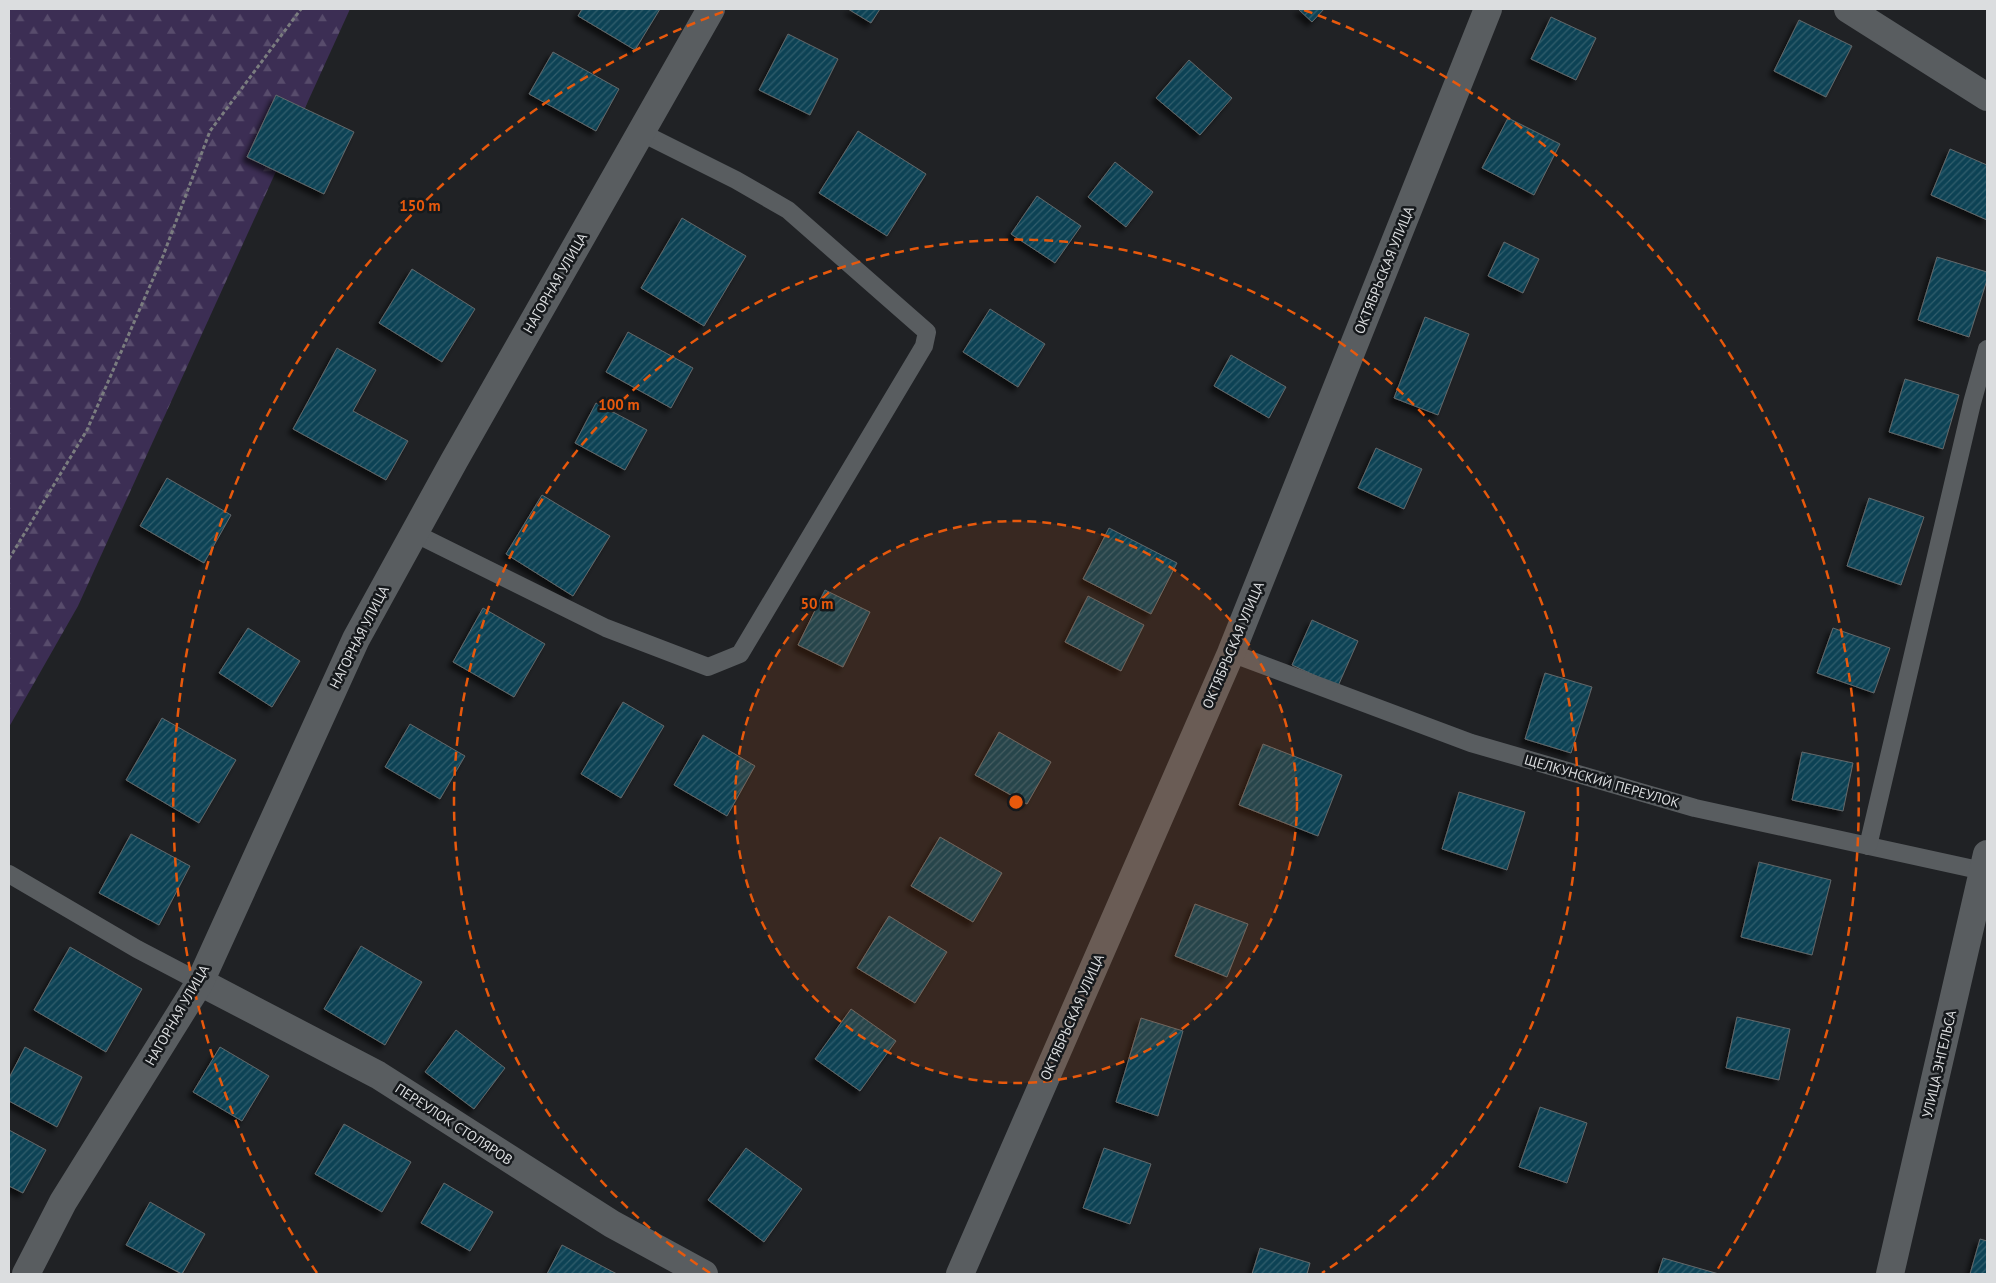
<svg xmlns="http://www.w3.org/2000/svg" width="1996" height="1283" font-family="'PT Sans',sans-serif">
<defs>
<pattern id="forest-firs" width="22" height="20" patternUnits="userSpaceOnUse" patternTransform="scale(1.25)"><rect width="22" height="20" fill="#3c2e54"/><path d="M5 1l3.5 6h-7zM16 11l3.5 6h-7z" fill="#584c6c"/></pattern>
<pattern id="building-hatch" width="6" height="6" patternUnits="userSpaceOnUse" patternTransform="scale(1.25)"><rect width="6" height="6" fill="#0f4355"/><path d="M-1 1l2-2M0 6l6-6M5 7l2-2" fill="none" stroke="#315e6d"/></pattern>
<filter id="shadow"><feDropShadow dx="-4.5" dy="4.5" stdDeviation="2.5" flood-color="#0009"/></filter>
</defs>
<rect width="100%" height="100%" fill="#202225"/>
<path fill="url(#forest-firs)" d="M9 9H350L78 606 9 727Z"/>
<g fill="url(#building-hatch)" stroke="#63686a" filter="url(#shadow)">
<path d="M582 9H660L635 50 578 16Z"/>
<path d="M848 9H880L871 23Z"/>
<path d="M1298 9H1324L1312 22Z"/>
<path d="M1551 17 1596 38 1576 80 1531 59Z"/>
<path d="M1799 20 1852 46 1826 97 1774 71Z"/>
<path d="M788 34 838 59 810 115 759 90Z"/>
<path d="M553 52 619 89 596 131 529 94Z"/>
<path d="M1189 60 1232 98 1200 135 1156 98Z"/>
<path d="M276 95 354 132 324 194 247 157Z"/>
<path d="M1508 118 1560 144 1534 195 1482 168Z"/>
<path d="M858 131 926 174 887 236 819 193Z"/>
<path d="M1950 149 1987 165V220L1931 195Z"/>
<path d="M1115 162 1153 192 1126 227 1088 197Z"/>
<path d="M1037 196 1081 226 1055 263 1011 234Z"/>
<path d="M682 218 746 256 704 326 641 288Z"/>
<path d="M1504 242 1539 259 1523 293 1488 276Z"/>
<path d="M1937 257 1987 272V280L1969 337 1918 320Z"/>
<path d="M412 269 475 309 442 362 379 323Z"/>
<path d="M990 309 1045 344 1018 387 963 352Z"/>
<path d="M1425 317 1469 334 1438 415 1394 398Z"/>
<path d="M628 332 693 368 671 408 606 372Z"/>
<path d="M337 348 376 370 353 411 408 441 386 480 293 429Z"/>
<path d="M1231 355 1286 387 1269 418 1214 386Z"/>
<path d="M1905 379 1959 395 1943 449 1889 432Z"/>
<path d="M596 403 647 430 625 470 575 443Z"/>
<path d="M1376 448 1422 469 1404 509 1358 488Z"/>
<path d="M167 478 231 515 204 563 140 526Z"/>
<path d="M542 495 610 536 573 596 506 554Z"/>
<path d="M1869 498 1924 517 1901 585 1847 566Z"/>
<path d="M1109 528 1177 563 1151 614 1083 579Z"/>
<path d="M825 590 870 612 843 667 798 645Z"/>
<path d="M1088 596 1144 625 1121 671 1065 642Z"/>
<path d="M483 608 545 644 514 697 453 662Z"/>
<path d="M1312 620 1358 641 1338 686 1292 665Z"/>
<path d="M248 628 300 661 272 707 219 673Z"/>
<path d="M1833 628 1890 648 1874 693 1817 673Z"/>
<path d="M1545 673 1592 687 1571 753 1525 739Z"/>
<path d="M623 702 664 726 621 798 581 774Z"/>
<path d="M162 718 236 760 199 823 126 780Z"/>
<path d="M410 724 465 756 440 799 385 767Z"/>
<path d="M999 732 1051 762 1027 804 975 775Z"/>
<path d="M703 735 755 766 727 816 674 785Z"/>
<path d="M1263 744 1342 775 1318 836 1239 805Z"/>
<path d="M1802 752 1853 763 1843 811 1792 800Z"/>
<path d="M1459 792 1525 812 1507 870 1442 849Z"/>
<path d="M131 834 190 866 159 925 99 893Z"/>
<path d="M940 837 1002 873 973 922 911 886Z"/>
<path d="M1759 862 1831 880 1812 955 1741 937Z"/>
<path d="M1195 904 1248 924 1227 977 1175 956Z"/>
<path d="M889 916 947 952 915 1003 857 968Z"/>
<path d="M361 946 422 982 385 1045 324 1009Z"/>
<path d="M70 947 142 989 106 1052 34 1010Z"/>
<path d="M851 1009 896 1041 860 1091 815 1059Z"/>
<path d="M1737 1017 1790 1029 1779 1080 1726 1068Z"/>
<path d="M1141 1018 1183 1031 1158 1116 1116 1102Z"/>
<path d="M456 1030 505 1068 474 1109 425 1072Z"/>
<path d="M25 1047 82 1077 57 1127 9 1101V1078Z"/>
<path d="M220 1047 269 1076 242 1121 193 1092Z"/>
<path d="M1540 1107 1587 1123 1567 1183 1519 1167Z"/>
<path d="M344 1124 411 1162 382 1212 315 1174Z"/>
<path d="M9 1130 46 1150 23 1193 9 1186Z"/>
<path d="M746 1148 802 1189 764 1242 708 1200Z"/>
<path d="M1104 1148 1151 1164 1130 1224 1083 1208Z"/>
<path d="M444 1183 493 1212 470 1251 421 1223Z"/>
<path d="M150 1202 205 1234 182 1274 126 1245Z"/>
<path d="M1980 1239 1987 1241V1274H1970Z"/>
<path d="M562 1245 617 1274H547Z"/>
<path d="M1260 1248 1310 1263 1307 1274H1252Z"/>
<path d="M1663 1258 1719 1274H1658Z"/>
</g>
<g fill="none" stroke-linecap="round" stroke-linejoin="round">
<path stroke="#7a7c7f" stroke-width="3" stroke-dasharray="4 2.5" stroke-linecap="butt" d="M9 559 87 430 163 256 210 131 301 9"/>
<g stroke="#595d60" stroke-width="18">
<path d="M414 533 606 628 708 667 740 654 924 346 927 332 788 210 736 180 640 132"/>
<path d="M1231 653 1471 743 1695 808 1983 871"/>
<path d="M1868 846 1972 403 1987 349"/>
<path d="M9 874 137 949 200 982"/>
</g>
<g stroke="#595d60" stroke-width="28">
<path d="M1848 9 1987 97"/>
<path d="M200 982 378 1075 612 1224 704 1274"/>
<path d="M26 1274 63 1202 200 982 356 639 454 461 711 9"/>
<path d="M960 1274 1231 653 1488 9"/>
</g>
<path stroke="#595d60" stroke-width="28" d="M1890 1274 1987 854"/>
</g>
<circle cx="1016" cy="802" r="281" fill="#e8590c" fill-opacity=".12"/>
<g fill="none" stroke="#e8590c" stroke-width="2.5" stroke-dasharray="9 6">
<circle cx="1016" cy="802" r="281"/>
<path d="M710 1273A562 562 0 1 1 1322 1273"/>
<path d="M317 1273A843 843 0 0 1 728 10M1304 10A843 843 0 0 1 1715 1273"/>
</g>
<g text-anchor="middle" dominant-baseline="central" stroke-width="5" stroke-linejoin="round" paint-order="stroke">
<g font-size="14" fill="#dbdddf" stroke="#16191c">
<text transform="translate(1384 270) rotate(-68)">ОКТЯБРЬСКАЯ УЛИЦА</text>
<text transform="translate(555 283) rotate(-60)">НАГОРНАЯ УЛИЦА</text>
<text transform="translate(359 637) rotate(-63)">НАГОРНАЯ УЛИЦА</text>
<text transform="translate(1233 645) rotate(-67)">ОКТЯБРЬСКАЯ УЛИЦА</text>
<text transform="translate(1602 781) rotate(16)">ЩЕЛКУНСКИЙ ПЕРЕУЛОК</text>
<text transform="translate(177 1015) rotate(-60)">НАГОРНАЯ УЛИЦА</text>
<text transform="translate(1072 1017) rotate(-66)">ОКТЯБРЬСКАЯ УЛИЦА</text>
<text transform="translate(1939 1064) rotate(-77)">УЛИЦА ЭНГЕЛЬСА</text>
<text transform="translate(454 1124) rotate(33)">ПЕРЕУЛОК СТОЛЯРОВ</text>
</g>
</g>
<circle cx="1016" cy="802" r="8" fill="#e8590c" stroke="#16191c" stroke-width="2.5"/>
<g font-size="15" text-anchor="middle" font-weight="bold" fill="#e8590c" stroke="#16191c" stroke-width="5" stroke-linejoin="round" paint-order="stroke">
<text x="420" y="211">150 m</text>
<text x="619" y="410">100 m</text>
<text x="817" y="609">50 m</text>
</g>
<rect width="1996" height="1283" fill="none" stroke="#dbdddf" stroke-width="20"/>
</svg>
